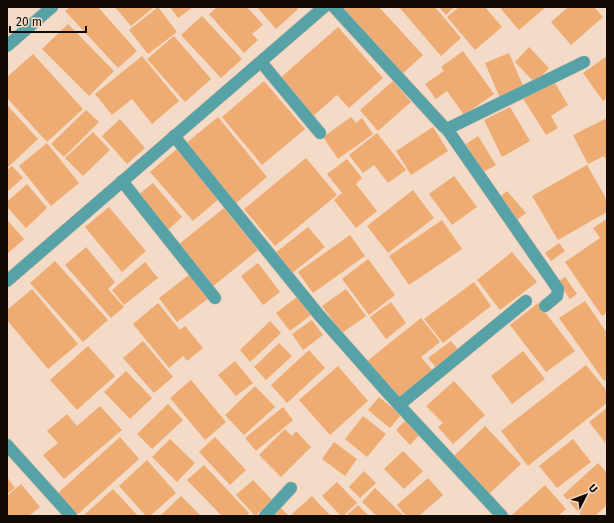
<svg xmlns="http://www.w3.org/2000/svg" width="614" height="523" font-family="'Fira Sans',sans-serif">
<rect width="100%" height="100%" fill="#f4dbc7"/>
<g fill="#eeab72">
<path d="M70 7H98L137 51 118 68 65 11Z"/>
<path d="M115 7H154L131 26Z"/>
<path d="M158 7 177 32 148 54 129 30Z"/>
<path d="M170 7H193L178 18Z"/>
<path d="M217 7H247L263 25 252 34 258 40 244 53 209 14Z"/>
<path d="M257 7H296L298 9 276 29Z"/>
<path d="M341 7H379L423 55 401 75Z"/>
<path d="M399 7H435L461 38 441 56Z"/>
<path d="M439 7H454L446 15Z"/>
<path d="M459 7H485L502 27 475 50 447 17Z"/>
<path d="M503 7H546L519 30 501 9Z"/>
<path d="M568 7H594L603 17 571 45 551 22Z"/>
<path d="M202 16 242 59 221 78 181 35Z"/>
<path d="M68 24 114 71 89 96 42 49Z"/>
<path d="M338 27 383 78 349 108 337 95 312 117 278 80Z"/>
<path d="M174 36 211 79 185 102 147 59Z"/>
<path d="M529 47 549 68 535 83 515 62Z"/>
<path d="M463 51 494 94 464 115 447 91 436 99 425 84 444 71 441 67Z"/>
<path d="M509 53 524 88 500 98 485 63Z"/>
<path d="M33 54 83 109 47 142 7 98V77Z"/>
<path d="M142 56 179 101 152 124 132 99 112 115 95 94Z"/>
<path d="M607 56V98L603 101 583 73Z"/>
<path d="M552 78 568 105 551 116 558 128 546 135 522 97Z"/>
<path d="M264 81 305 129 262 165 222 117Z"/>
<path d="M393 81 411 102 378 131 360 110Z"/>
<path d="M7 105 38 139 7 168Z"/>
<path d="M510 107 530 141 502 157 484 120Z"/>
<path d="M86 110 99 122 64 157 51 144Z"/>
<path d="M218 117 267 177 234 205 185 144Z"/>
<path d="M351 117 356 123 362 118 373 134 338 159 323 137Z"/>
<path d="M607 118V162L604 156 588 164 573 135Z"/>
<path d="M120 119 145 148 127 164 102 136Z"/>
<path d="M433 127 448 151 411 175 396 151Z"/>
<path d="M93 132 110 150 83 176 65 158Z"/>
<path d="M377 133 406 170 388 183 374 165 363 173 349 155Z"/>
<path d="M478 136 496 165 483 172 466 144Z"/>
<path d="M47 143 79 183 51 206 19 166Z"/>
<path d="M178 148 220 198 193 221 150 172Z"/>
<path d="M306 158 337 195 275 246 244 209Z"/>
<path d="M347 159 362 178 356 184 377 211 356 228 334 200 342 193 327 174Z"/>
<path d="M587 165 607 200V212L558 240 532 196Z"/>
<path d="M12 166 23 178 7 192V170Z"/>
<path d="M454 176 477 207 452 225 429 194Z"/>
<path d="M153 183 182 217 168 230 138 195Z"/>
<path d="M27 184 47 208 26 228 7 207V202Z"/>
<path d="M413 190 434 218 388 253 367 226Z"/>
<path d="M507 191 526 213 517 220 498 198Z"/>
<path d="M109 207 146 251 122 272 85 227Z"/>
<path d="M224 208 258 250 212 287 178 245Z"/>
<path d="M607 219V313L602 316 565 262 600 238 593 228Z"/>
<path d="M7 220 24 239 7 254Z"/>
<path d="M442 220 462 249 409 285 389 256Z"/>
<path d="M308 227 325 247 291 274 274 254Z"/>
<path d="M350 235 365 256 313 293 298 272Z"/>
<path d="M559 243 565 251 551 261 545 253Z"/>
<path d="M86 247 115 282 108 289 124 307 111 318 65 265Z"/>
<path d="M512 252 537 282 500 310 477 280Z"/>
<path d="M368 259 395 295 369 315 342 279Z"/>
<path d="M55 261 108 320 83 342 30 283Z"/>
<path d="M145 262 158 278 124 305 112 290Z"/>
<path d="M258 263 280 292 263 305 241 276Z"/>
<path d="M190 274 209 298 177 322 159 298Z"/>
<path d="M565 277 577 294 570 299 558 282Z"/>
<path d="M474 282 491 306 443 343 424 319Z"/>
<path d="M32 289 78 344 48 369 7 320V310Z"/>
<path d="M346 289 366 316 342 333 322 306Z"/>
<path d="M297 297 311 315 290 331 276 313Z"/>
<path d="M585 301 607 333V379L604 381 559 318Z"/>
<path d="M391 302 406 323 386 339 370 317Z"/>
<path d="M158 303 180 330 185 326 203 348 187 361 183 356 169 368 133 324Z"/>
<path d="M538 303 575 351 546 372 510 325Z"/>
<path d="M421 318 440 342 421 357 432 370 397 399 366 362Z"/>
<path d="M312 320 323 335 303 350 292 334Z"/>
<path d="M270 321 281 333 250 362 240 350Z"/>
<path d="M143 341 173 377 154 393 123 358Z"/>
<path d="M451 341 460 352 437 369 428 358Z"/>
<path d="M279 343 292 356 266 380 254 367Z"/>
<path d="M88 346 115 376 77 410 50 380Z"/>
<path d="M309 350 325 368 287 403 271 385Z"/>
<path d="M523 351 545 379 512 404 491 376Z"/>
<path d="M235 361 253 383 236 396 218 375Z"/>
<path d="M586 365 607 391V403L528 466 501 431Z"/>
<path d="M338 366 368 401 330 435 299 400Z"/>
<path d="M126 371 152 398 130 419 104 392Z"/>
<path d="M191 380 226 422 205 440 170 398Z"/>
<path d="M454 381 485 415 453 444 438 427 443 423 426 406Z"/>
<path d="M255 386 275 407 244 435 225 415Z"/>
<path d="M379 397 401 415 390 428 368 410Z"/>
<path d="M168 404 183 420 152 449 137 434Z"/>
<path d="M100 406 122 430 64 479 43 455 58 443 47 431 67 414 77 426Z"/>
<path d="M283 407 293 420 256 451 245 438Z"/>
<path d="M607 408V445L589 422Z"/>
<path d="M363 416 386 434 367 457 345 439Z"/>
<path d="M408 418 422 432 410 445 396 430Z"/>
<path d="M485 426 521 464 489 494 453 457Z"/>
<path d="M285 429 292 436 296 431 311 447 281 477 259 455Z"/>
<path d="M120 437 139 459 78 514 58 493Z"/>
<path d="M215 437 246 470 230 485 199 452Z"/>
<path d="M170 439 195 463 177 482 152 457Z"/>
<path d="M573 439 591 462 557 488 539 466Z"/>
<path d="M334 442 357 459 345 476 322 459Z"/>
<path d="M403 451 423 471 404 489 384 469Z"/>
<path d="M147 460 176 493 150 516H146L119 486Z"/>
<path d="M598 463 607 473V505L595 516H582L563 495Z"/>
<path d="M204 465 249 513 246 516H222L187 480Z"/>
<path d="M364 471 376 483 360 498 349 487Z"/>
<path d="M7 477 15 488 7 494Z"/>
<path d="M428 478 443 495 419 516H406L397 505Z"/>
<path d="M253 480 272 500 255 516 236 495Z"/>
<path d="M337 482 357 503 343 516H341L322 496Z"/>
<path d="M21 484 40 507 29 516H7V496Z"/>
<path d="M545 485 566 509 558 516H511Z"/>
<path d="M375 488 404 516H377L362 502Z"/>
<path d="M113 489 138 516H83Z"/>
<path d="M181 496 201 516H160Z"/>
<path d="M312 496 321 506 331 516H294L292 514Z"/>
<path d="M358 505 369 516H346Z"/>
<path d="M281 508 289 516H274Z"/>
</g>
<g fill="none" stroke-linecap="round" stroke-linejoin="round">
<defs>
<g id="street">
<path d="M334 7 443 126 447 129 584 62"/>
<path d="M7 46 52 7"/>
<path d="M261 62 320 133"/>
<path d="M447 129 558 289 557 296 545 306"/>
<path d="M174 136 319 315 387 392 502 516"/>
<path d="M122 181 215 298"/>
<path d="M7 281 324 7"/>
<path d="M399 405 526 301"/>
<path d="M7 445 71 516"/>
<path d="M265 516 291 488"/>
</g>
</defs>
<use href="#street" stroke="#d0baa8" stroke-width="13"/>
<use href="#street" stroke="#57a2a6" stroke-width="12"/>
</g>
<rect width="614" height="523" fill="none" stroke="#120a05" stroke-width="16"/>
<g transform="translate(586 495) rotate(48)" stroke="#f4dbc7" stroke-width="3" paint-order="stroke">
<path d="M0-3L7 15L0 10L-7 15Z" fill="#120a05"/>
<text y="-6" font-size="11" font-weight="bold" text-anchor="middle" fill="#120a05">U</text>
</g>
<path d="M10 26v6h76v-6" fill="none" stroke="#120a05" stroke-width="2"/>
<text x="16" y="26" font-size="12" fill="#120a05" stroke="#f4dbc7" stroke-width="3" paint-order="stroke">20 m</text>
</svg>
